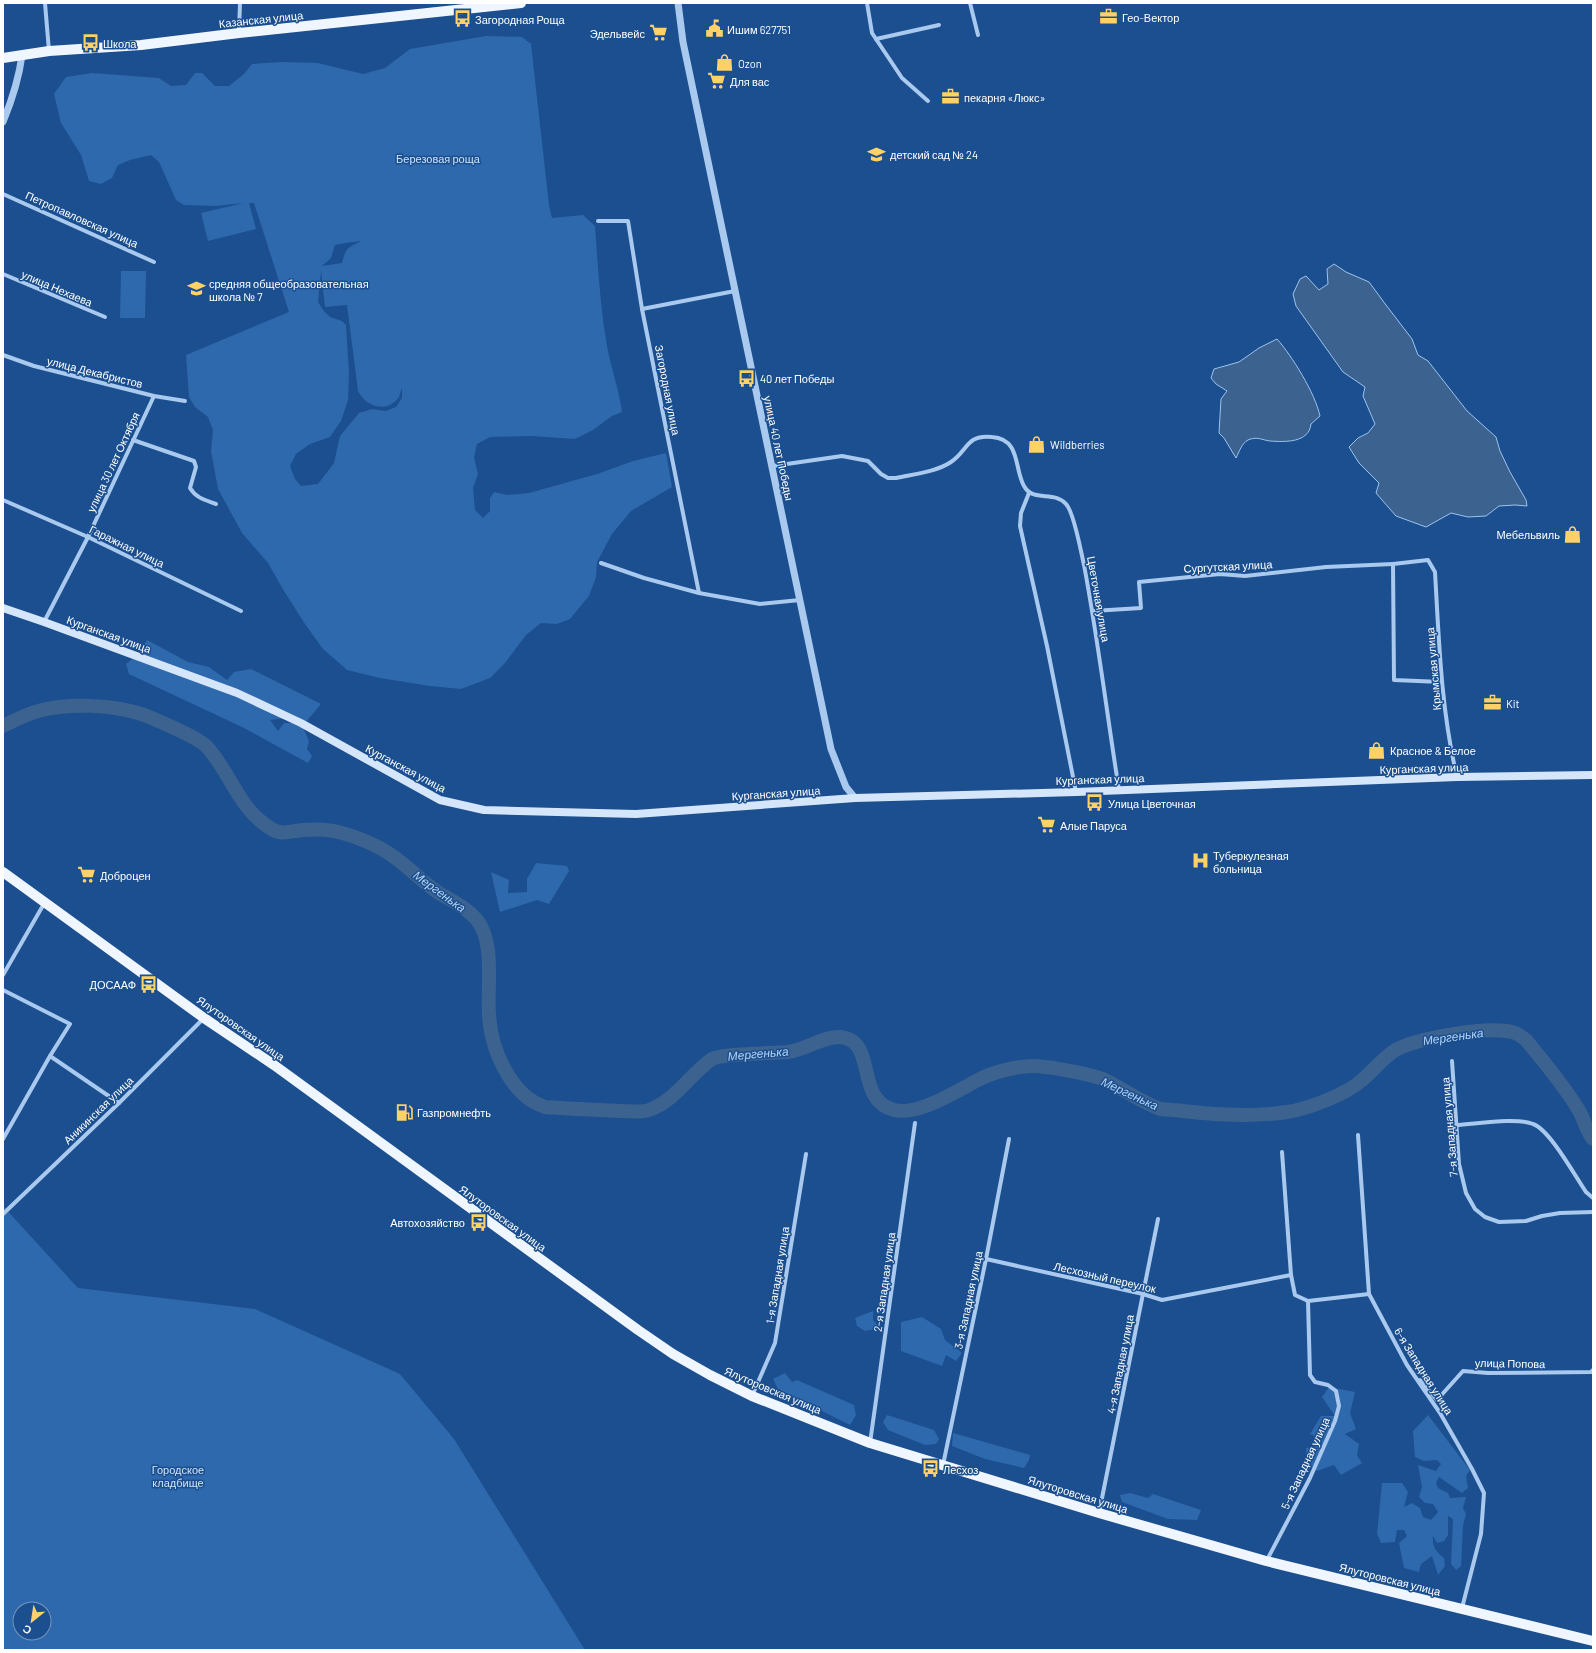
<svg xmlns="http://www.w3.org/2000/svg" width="1596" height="1653" font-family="Barlow,sans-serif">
<rect width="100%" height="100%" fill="#1b4f8f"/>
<g fill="#2e69ad" fill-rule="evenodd">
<path d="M486 36 522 37 531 44 549 205 552 218 583 215 595 226C598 266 600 306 607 346 611 368 619 389 622 412L612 416 593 430 575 439 532 436 490 437 477 444 474 457 478 474 473 488 475 510 483 518 490 511V498L494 492 507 495 529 493 597 474 633 461 666 453 672 487 631 511 612 534 597 562 596 577 589 596 570 619 557 624 541 623 526 635 505 663 490 678 461 689 430 686 380 678 347 670 323 649 305 624 284 591 268 563 242 533 218 489 211 451 213 430 208 417 195 407 189 397 186 355 289 312 254 203H249L256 229 208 241 201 213 243 203 216 206 184 205 176 200 159 162 151 155 130 160 118 165 112 178 101 184 89 181 81 155 61 123 54 94 66 77 92 73 159 78 171 86 186 85 195 73H202L215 86H229L244 74 252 64 282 62 318 63 363 74 385 68 410 49ZM361 241C348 248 346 247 342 263L322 266 331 258 335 245 345 243ZM321 271 325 307 347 305 358 391C366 407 387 414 399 397 400 394 401 390 402 388V398L396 407 386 411 372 409 359 413 340 436 334 463 318 484 301 486 295 479 290 466 296 454 310 444 330 437 341 421 348 400 349 373 346 325 342 321 330 317 323 310 318 302Z"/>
<path d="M121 271H146L145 318H120Z"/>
<path d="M147 640 188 662 209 667 227 680 234 672 251 669 321 704 306 722 296 717 270 720 278 731 284 723H301L309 741 307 749 312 756 308 763 244 728 129 674 126 664 139 654Z"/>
<path d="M536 863 567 866 569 871 549 904 537 900 500 912 491 872 509 880 508 893 527 892V879Z"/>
<path d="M3 1206 78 1288 255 1309 400 1374 454 1439 585 1650H3ZM20 1609H44V1633H20Z"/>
<path d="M873 1311V1320L880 1328 865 1331 857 1326 855 1318Z"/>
<path d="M922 1317 941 1329 945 1340 962 1353 956 1361 946 1355 942 1366 901 1351V1322Z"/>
<path d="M785 1373 792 1382 797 1380 854 1405 856 1415 850 1425 778 1389 773 1379Z"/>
<path d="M1329 1387 1355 1392 1350 1413 1356 1429 1345 1434 1359 1444 1357 1455 1362 1463 1341 1475 1334 1465 1317 1471 1307 1461 1306 1448 1321 1446 1322 1439 1310 1434 1321 1416H1335L1322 1397Z"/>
<path d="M887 1415 934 1430 939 1439 936 1444 925 1445 888 1430 883 1422Z"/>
<path d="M1428 1415 1470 1470 1466 1476 1468 1488 1462 1493 1439 1477 1436 1483 1438 1488 1448 1493 1450 1498 1466 1497 1463 1508 1466 1514 1463 1526 1461 1566 1456 1570 1451 1564 1453 1519 1448 1516V1535L1444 1541 1437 1543 1433 1536C1432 1546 1436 1552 1444 1558L1445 1566 1438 1575 1432 1556 1421 1564 1419 1572 1404 1568 1399 1543 1407 1536 1404 1530H1397L1395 1542 1381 1543 1377 1534 1382 1483H1402L1408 1492 1404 1507 1412 1503 1420 1508 1423 1517 1431 1520 1438 1512 1433 1504 1425 1503 1419 1497 1422 1487 1418 1465 1436 1471 1441 1464 1437 1460 1424 1461 1415 1457 1413 1431Z"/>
<path d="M953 1433 1030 1455 1029 1460 1024 1468 985 1459 952 1446Z"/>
<path d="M1130 1493 1148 1498 1153 1494 1201 1510 1197 1520 1168 1519 1122 1502 1120 1495Z"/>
</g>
<g fill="#3c6290" stroke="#9cc4f0">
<path d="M1334 264 1346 272 1369 282 1386 305 1412 339 1418 355 1428 361 1467 411 1496 437 1500 451 1510 472 1526 500 1527 506 1515 505 1499 506 1486 516 1468 517 1451 513 1426 527 1396 516 1376 493 1379 483 1359 463 1349 447 1358 438 1368 433 1375 424 1363 396 1365 387 1343 372 1296 306 1293 294 1300 279 1306 276 1319 290 1328 284 1327 269Z"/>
<path d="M1277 339C1292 356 1315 393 1320 416L1311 424C1309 443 1285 442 1270 441 1262 440 1257 436 1248 440 1242 443 1239 452 1236 458L1224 438 1219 433 1221 399 1227 391 1216 384 1211 378 1214 369 1239 362 1259 348Z"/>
</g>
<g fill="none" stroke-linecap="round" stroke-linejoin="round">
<path stroke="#3c6290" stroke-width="14" d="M3 726C15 720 29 713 42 710 71 703 110 705 138 713 149 716 160 722 170 726 180 731 200 739 207 747 231 773 237 807 270 828 281 836 291 831 303 830 314 829 327 829 338 832 355 836 380 846 394 857 410 868 423 883 439 893 452 901 466 907 477 920 495 942 487 987 489 1014 490 1036 497 1057 508 1075 518 1091 528 1101 545 1107 571 1109 596 1110 622 1111 630 1111 641 1113 649 1110 675 1101 690 1074 712 1059 720 1054 774 1053 788 1052 805 1050 824 1036 840 1037 878 1040 854 1100 894 1110 919 1116 958 1090 980 1079 993 1072 1018 1066 1033 1066 1048 1066 1089 1074 1103 1079 1120 1087 1144 1104 1161 1109 1168 1110 1176 1110 1183 1111 1217 1115 1253 1117 1287 1112 1308 1109 1347 1094 1362 1080 1373 1071 1382 1059 1394 1051 1415 1038 1488 1026 1512 1032 1517 1033 1521 1036 1526 1040 1544 1062 1563 1084 1578 1109 1584 1118 1586 1131 1593 1139"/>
<g stroke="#a9c9ee" stroke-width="4">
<path d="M45 3 49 51"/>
<path d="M867 3 872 33 902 78 928 101"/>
<path d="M970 3 978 35"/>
<path d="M239 32 240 3"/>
<path d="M876 39 939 25"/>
<path d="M3 194 154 262"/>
<path d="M598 221H628L642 309 699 593"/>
<path d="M3 274 105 317"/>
<path d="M642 309 735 291"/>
<path d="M3 355 34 366 154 396 185 401"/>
<path d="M133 440 194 461 196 467 190 488C196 498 205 500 216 504"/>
<path d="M773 466 842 456 868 461 881 474 888 478H896C914 474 936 472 951 462 968 451 966 434 992 437 1021 439 1014 469 1024 486 1033 503 1054 490 1066 504 1074 512 1081 552 1084 565 1098 639 1107 715 1119 790"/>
<path d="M1029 493 1021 513 1020 526 1047 646 1076 792"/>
<path d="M3 500 88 537 241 611"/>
<path d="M601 563 644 578 699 593 760 604 800 600"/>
<path d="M1093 611 1141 608 1139 582 1220 574 1245 576 1326 567 1393 564"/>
<path d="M44 622 88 537 154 396"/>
<path d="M1441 682 1394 680 1393 564 1428 560 1435 572C1439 641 1441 710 1457 777"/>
<path d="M3 975 45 902"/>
<path d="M3 990 70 1024 50 1056 119 1103"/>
<path d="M1452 1061 1459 1164 1466 1193 1475 1209 1485 1217 1499 1222 1526 1221 1542 1216 1560 1213 1593 1212"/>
<path d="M1456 1125C1476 1124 1516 1117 1533 1124 1550 1130 1575 1176 1586 1192L1593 1198"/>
<path d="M1358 1135 1369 1294 1407 1365 1440 1413 1472 1469 1484 1493 1481 1534 1462 1608"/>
<path d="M3 1139 50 1056"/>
<path d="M3 1214 119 1103 204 1018"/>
<path d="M986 1259 1143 1294 1162 1300 1291 1275"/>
<path d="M1308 1301 1369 1294"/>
<path d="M1420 1380 1437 1400 1463 1371 1488 1373 1591 1372 1593 1370"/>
<path d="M752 1396 775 1343 806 1154"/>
<path d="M870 1443 915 1123"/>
<path d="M943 1465 986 1259 1009 1139"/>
<path d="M1099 1513 1158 1219"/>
<path d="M1267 1560 1310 1478 1335 1421 1339 1406 1336 1391 1328 1385 1315 1382 1310 1375 1308 1301 1295 1295 1291 1275 1282 1152"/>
</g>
<g stroke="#a9c9ee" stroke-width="7">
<path d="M678 3 683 42 831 749 846 787 855 798"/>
<path d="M3 122C12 100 19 79 22 55"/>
</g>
<path stroke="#d6e6fa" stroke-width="8" d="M3 608 44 622 237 693 301 723 440 800 484 810 636 814 855 798 1076 792 1457 777 1593 775"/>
<g stroke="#f0f6ff" stroke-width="10">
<path d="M3 58 49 51 141 45 239 33 521 3"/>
<path d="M3 872 204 1018 274 1065 638 1330 673 1354 710 1375 752 1396 870 1443 1099 1513 1266 1561 1593 1641"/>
</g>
</g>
<defs>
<symbol id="office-bare" viewBox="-9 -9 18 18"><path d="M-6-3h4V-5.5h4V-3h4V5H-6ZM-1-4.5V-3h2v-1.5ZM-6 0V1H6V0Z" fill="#ffd166" stroke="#1b4f8f" stroke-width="2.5" paint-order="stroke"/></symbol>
<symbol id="bus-bare" viewBox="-9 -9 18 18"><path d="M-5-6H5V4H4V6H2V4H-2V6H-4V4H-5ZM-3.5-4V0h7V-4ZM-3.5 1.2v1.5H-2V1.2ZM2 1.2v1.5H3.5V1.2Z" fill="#ffd166" stroke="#1b4f8f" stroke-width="2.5" paint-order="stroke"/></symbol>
<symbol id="civic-bare" viewBox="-9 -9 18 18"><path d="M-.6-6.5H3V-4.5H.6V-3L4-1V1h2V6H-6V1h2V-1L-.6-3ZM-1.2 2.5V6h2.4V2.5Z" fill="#ffd166" stroke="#1b4f8f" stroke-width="2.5" paint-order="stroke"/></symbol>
<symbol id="supermarket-bare" viewBox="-9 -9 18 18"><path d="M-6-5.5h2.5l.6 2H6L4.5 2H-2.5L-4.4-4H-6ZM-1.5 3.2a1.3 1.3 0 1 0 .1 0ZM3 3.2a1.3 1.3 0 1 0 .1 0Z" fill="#ffd166" stroke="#1b4f8f" stroke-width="2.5" paint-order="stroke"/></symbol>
<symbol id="shop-bare" viewBox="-9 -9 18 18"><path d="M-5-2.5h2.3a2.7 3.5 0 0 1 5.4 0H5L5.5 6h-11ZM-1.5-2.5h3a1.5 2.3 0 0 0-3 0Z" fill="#ffd166" stroke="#1b4f8f" stroke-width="2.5" paint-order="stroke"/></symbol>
<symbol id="school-bare" viewBox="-9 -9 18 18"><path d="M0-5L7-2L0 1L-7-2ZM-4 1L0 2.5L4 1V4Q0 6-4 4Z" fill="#ffd166" stroke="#1b4f8f" stroke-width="2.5" paint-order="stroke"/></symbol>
<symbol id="hospital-bare" viewBox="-9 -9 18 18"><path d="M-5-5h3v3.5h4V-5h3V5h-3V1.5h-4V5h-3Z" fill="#ffd166" stroke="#1b4f8f" stroke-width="2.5" paint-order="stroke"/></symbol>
<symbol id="fuel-bare" viewBox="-9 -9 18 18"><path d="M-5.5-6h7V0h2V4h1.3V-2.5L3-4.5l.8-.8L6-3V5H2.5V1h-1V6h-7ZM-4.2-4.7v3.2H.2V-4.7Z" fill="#ffd166" stroke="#1b4f8f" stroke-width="2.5" paint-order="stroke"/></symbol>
</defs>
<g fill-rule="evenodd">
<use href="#office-bare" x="1096" y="4" width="25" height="25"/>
<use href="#bus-bare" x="450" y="6" width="25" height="25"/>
<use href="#civic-bare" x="702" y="16" width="25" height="25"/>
<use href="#supermarket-bare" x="646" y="20" width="25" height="25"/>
<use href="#bus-bare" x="78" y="30" width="25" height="25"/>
<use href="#shop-bare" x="712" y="50" width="25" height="25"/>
<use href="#supermarket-bare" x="704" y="68" width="25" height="25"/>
<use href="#office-bare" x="938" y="84" width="25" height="25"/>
<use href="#school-bare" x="864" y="142" width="25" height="25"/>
<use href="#school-bare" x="184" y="276" width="25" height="25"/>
<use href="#bus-bare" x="734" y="366" width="25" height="25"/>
<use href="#shop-bare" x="1024" y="432" width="25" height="25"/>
<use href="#shop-bare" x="1560" y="522" width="25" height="25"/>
<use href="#office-bare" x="1480" y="690" width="25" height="25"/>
<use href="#shop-bare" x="1364" y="738" width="25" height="25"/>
<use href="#bus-bare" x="1082" y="790" width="25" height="25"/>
<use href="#supermarket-bare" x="1034" y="812" width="25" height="25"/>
<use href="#hospital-bare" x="1188" y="848" width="25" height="25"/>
<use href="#supermarket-bare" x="74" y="862" width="25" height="25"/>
<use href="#bus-bare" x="136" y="972" width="25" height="25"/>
<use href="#fuel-bare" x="392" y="1100" width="25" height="25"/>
<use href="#bus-bare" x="466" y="1210" width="25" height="25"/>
<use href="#bus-bare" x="918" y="1456" width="25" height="25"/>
</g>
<g text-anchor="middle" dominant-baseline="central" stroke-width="3" stroke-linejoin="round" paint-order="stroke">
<g font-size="11" fill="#fff" stroke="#1b4f8f" text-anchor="start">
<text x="1122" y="17">Гео-Вектор</text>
<text x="475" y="19">Загородная Роща</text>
<text x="727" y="29">Ишим 627751</text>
<text x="645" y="33" text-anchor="end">Эдельвейс</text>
<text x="103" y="43">Школа</text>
<text x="738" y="63">Ozon</text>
<text x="730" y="81">Для вас</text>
<text x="964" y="97">пекарня «Люкс»</text>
<text x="890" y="154">детский сад № 24</text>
<text x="209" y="283">средняя общеобразовательная<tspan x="209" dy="13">школа № 7</tspan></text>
<text x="760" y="378">40 лет Победы</text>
<text x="1050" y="444">Wildberries</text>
<text x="1560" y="534" text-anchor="end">Мебельвиль</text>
<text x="1506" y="703">Kit</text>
<text x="1390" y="750">Красное &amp; Белое</text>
<text x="1108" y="803">Улица Цветочная</text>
<text x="1060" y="825">Алые Паруса</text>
<text x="1213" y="855">Туберкулезная<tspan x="1213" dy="13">больница</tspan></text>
<text x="100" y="875">Доброцен</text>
<text x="136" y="984" text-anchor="end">ДОСААФ</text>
<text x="417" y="1112">Газпромнефть</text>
<text x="465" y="1222" text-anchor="end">Автохозяйство</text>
<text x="943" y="1469">Лесхоз</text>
</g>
<g font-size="11" fill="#fff" stroke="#1b4f8f">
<text transform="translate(261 19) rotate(-6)">Казанская улица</text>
<text transform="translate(82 219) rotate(24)">Петропавловская улица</text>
<text transform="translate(57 288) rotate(23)">улица Нехаева</text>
<text transform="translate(95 372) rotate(14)">улица Декабристов</text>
<text transform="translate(668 390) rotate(79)">Загородная улица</text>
<text transform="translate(779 448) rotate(78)">улица 40 лет Победы</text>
<text transform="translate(113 462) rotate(-65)">улица 30 лет Октября</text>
<text transform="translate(127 546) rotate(26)">Гаражная улица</text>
<text transform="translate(1228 566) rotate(-3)">Сургутская улица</text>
<text transform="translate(1099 599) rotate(80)">Цветочная улица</text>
<text transform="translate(109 634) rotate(20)">Курганская улица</text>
<text transform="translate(1433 669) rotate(-95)">Крымская улица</text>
<text transform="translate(406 768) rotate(28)">Курганская улица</text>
<text transform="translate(1424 768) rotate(-2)">Курганская улица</text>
<text transform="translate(1100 779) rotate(-2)">Курганская улица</text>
<text transform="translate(776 793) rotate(-4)">Курганская улица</text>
<text transform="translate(241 1028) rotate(35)">Ялуторовская улица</text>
<text transform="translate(98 1110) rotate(-44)">Аникинская улица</text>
<text transform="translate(1449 1127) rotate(-95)">7-я Западная улица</text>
<text transform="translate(503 1218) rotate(36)">Ялуторовская улица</text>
<text transform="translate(777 1275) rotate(-81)">1-я Западная улица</text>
<text transform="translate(1105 1277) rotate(13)">Лесхозный переулок</text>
<text transform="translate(884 1282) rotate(-82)">2-я Западная улица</text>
<text transform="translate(968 1300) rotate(-78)">3-я Западная улица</text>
<text transform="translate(1510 1363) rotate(1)">улица Попова</text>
<text transform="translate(1120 1364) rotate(-79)">4-я Западная улица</text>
<text transform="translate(1424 1371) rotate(58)">6-я Западная улица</text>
<text transform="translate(773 1390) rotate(23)">Ялуторовская улица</text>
<text transform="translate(1305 1463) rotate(-65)">5-я Западная улица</text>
<text transform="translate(1078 1494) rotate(17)">Ялуторовская улица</text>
<text transform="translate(1390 1579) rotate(14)">Ялуторовская улица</text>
</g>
<g font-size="11" fill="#cfe3fa" stroke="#1b4f8f">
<text x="438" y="158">Березовая роща</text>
<text x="178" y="1469">Городское<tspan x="178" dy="13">кладбище</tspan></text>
</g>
<g font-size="12" font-style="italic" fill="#b5d3f5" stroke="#1b4f8f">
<text transform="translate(440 891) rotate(36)">Мергенька</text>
<text transform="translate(1453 1036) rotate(-8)">Мергенька</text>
<text transform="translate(758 1053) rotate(-5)">Мергенька</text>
<text transform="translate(1130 1093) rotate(25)">Мергенька</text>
</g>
</g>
<rect width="1596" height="1653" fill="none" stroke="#ffffff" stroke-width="8"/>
<g transform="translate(32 1621) rotate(210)"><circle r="19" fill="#1b4f8f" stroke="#7695bc"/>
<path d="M0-3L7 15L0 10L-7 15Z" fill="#ffd166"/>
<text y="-6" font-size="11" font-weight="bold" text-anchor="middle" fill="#ffffff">С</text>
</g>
</svg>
